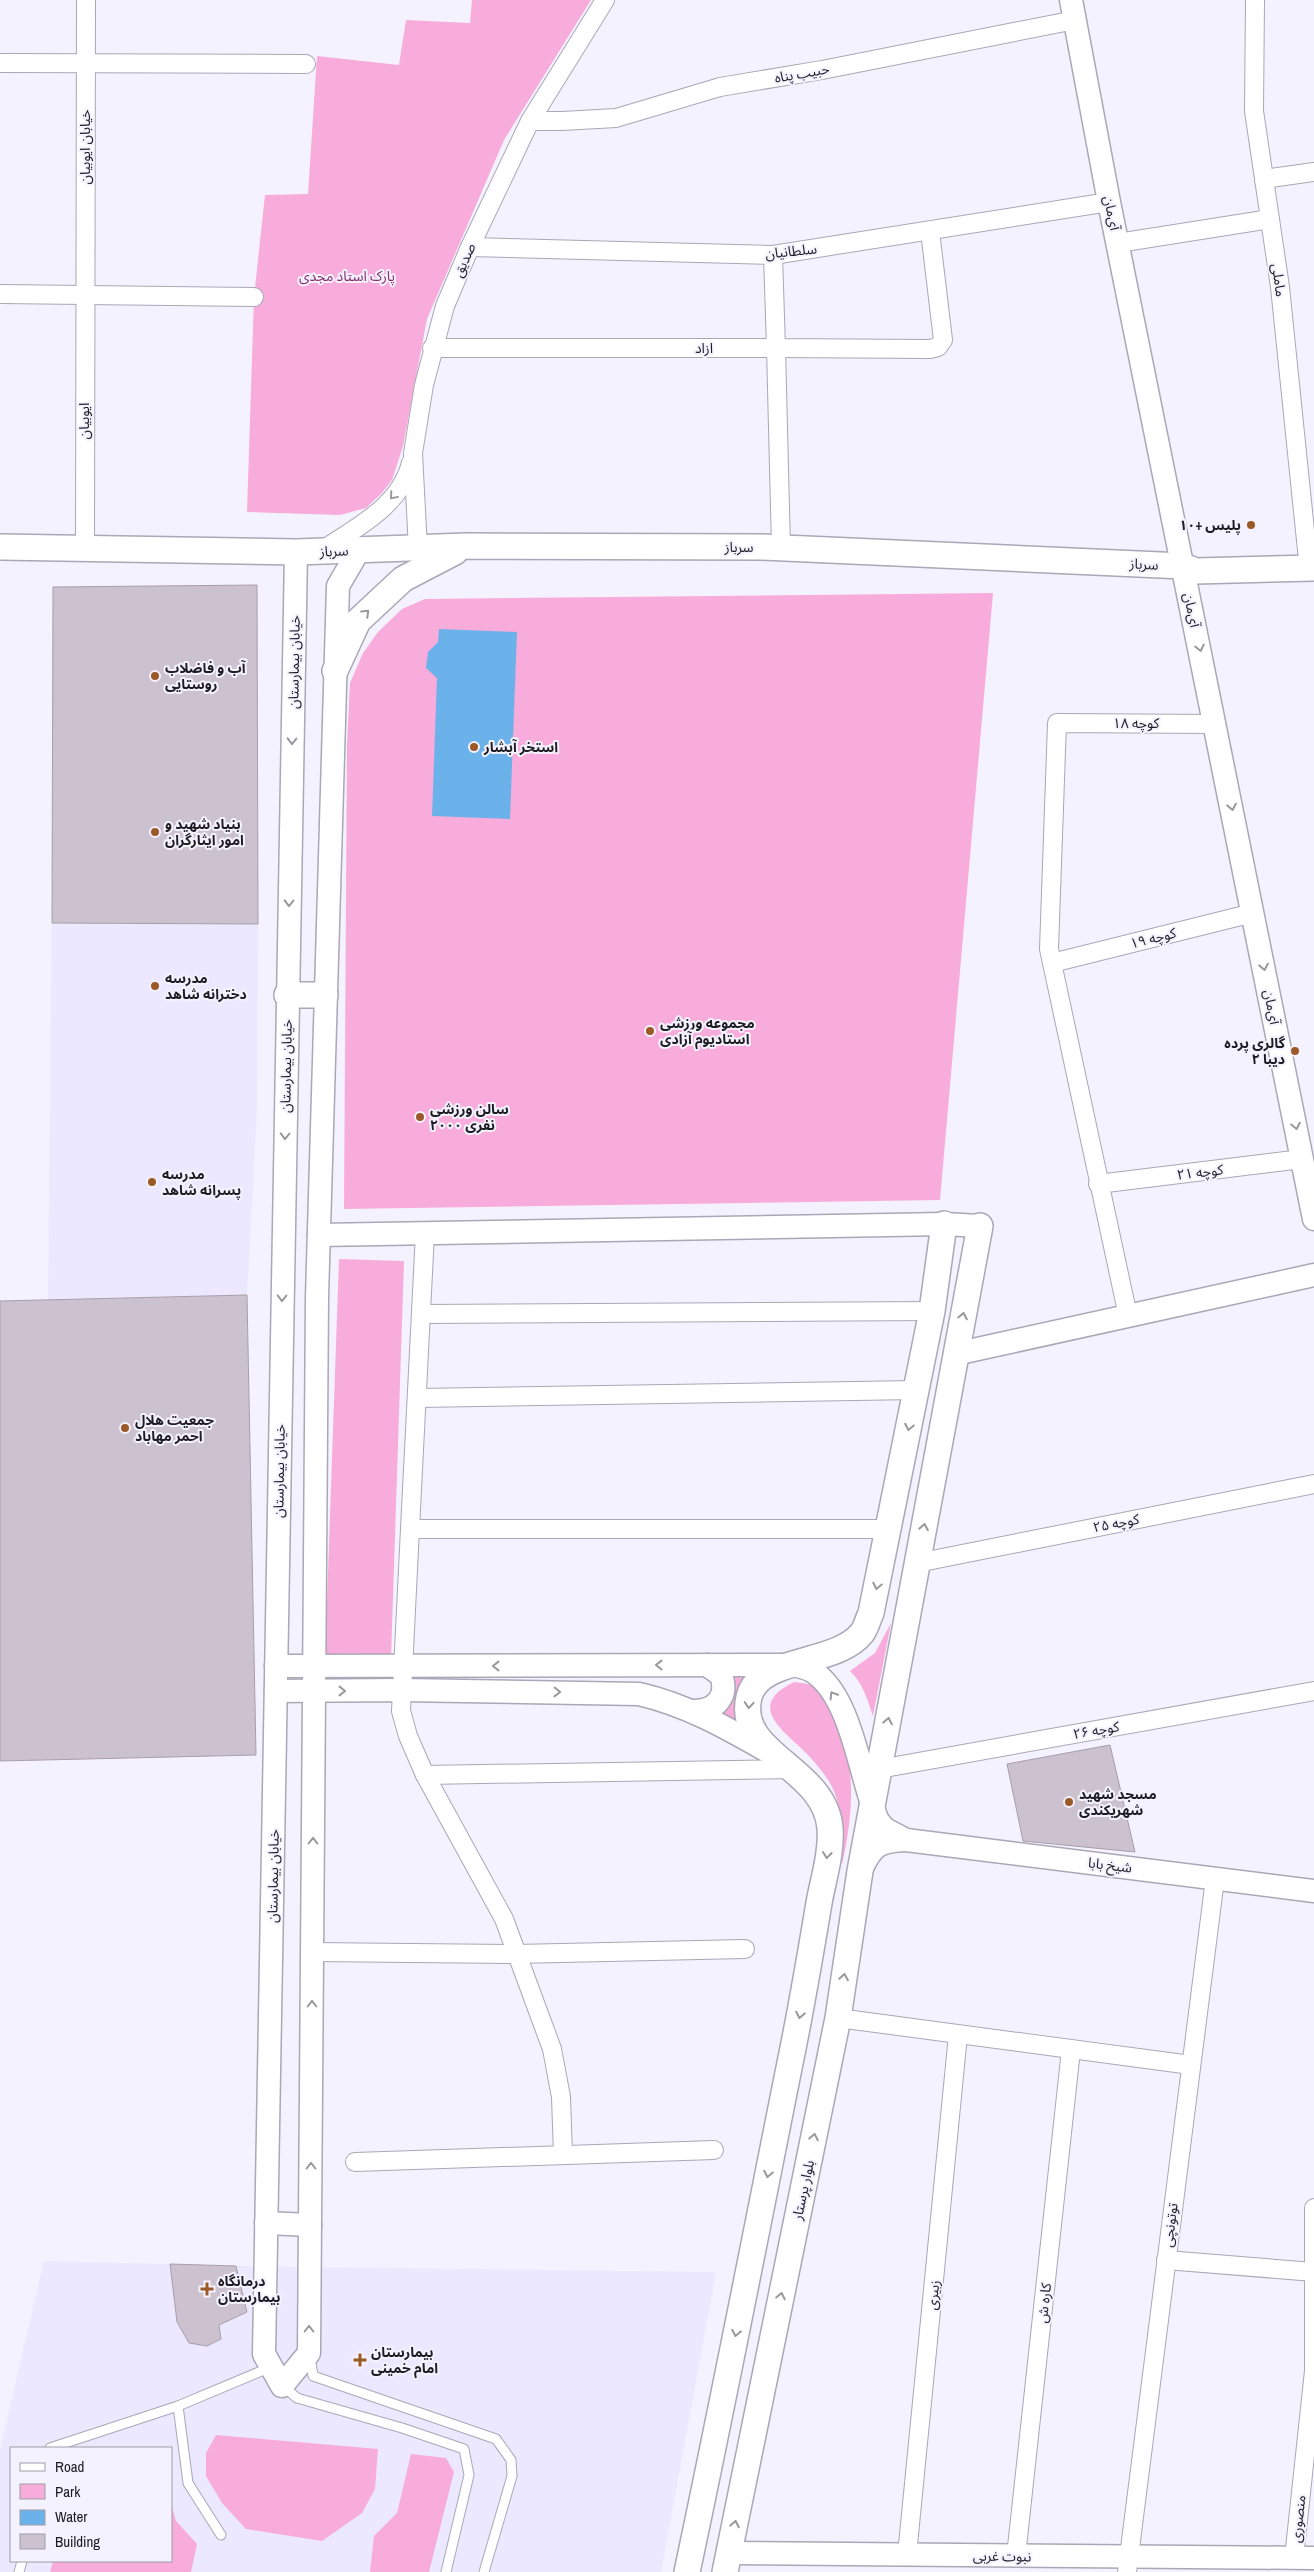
<svg xmlns="http://www.w3.org/2000/svg" width="1314" height="2572" font-family="'Archivo Narrow','Noto Sans Arabic',sans-serif">
<rect width="100%" height="100%" fill="#f4f2fe"/>
<g fill="#ebe8ff" fill-rule="evenodd">
<path d="M52 923 258 924 257 1109 247 1295 48 1299Z"/>
<path d="M44 2261 288 2267 716 2272 661 2572H0V2450ZM11 2448H171V2561H11Z"/>
</g>
<g fill="#f8acdb">
<path d="M472 0H591L504 140 427 319 403 446 392 480 381 494 366 508 340 515 247 512 254 297 265 195 308 194 317 56 399 65 406 20 470 23Z"/>
<path d="M993 593 940 1200 344 1209 347 744 350 683 363 653 378 632 402 609 425 599Z"/>
<path d="M339 1259 404 1261 391 1658H325Z"/>
<path d="M891 1623 873 1716C867 1699 863 1683 850 1671L875 1653Z"/>
<path d="M728 1675H748L736 1699V1725L716 1714Z"/>
<path d="M794 1682C800 1683 808 1683 813 1686 824 1692 828 1704 833 1714 858 1762 853 1814 842 1865 842 1837 844 1808 830 1783 824 1773 814 1761 806 1753 783 1730 745 1706 794 1682Z"/>
<path d="M216 2435 378 2449 375 2489 362 2513 322 2541 246 2529 222 2503 206 2476V2453Z"/>
<path d="M411 2454 446 2458 454 2472 429 2572H370L374 2536 397 2513Z"/>
<path d="M171 2504 176 2521 197 2544 191 2572H50L53 2561H171Z"/>
</g>
<path fill="#6cb2ea" d="M439 629 517 632 510 819 432 816 437 678 426 668 428 652 438 642Z"/>
<g fill="#ccc2cf" stroke="#a79eaa">
<path d="M257 585 258 924 52 923 53 587Z"/>
<path d="M247 1295 256 1755 0 1761V1301Z"/>
<path d="M1110 1745 1135 1852 1023 1841 1007 1764Z"/>
<path d="M170 2264 236 2266 247 2312 219 2325 221 2339 207 2346 189 2343 177 2322Z"/>
</g>
<g fill="none" stroke-linecap="round" stroke-linejoin="round">
<defs>
<g id="service">
<path d="M310 2357 313 2376 496 2439 511 2460 512 2476 484 2572"/>
<path d="M283 2386 297 2398 402 2428 464 2449 469 2475 446 2572"/>
<path d="M178 2406 188 2483 221 2535"/>
<path d="M50 2448 178 2406 271 2367"/>
<path d="M19 2572 22 2561"/>
</g>
<g id="minor">
<path d="M1255 0 1254 111 1280 287 1308 560"/>
<path d="M0 63 306 64"/>
<path d="M530 121H562L616 118 720 87 822 70 1075 20"/>
<path d="M1264 179 1314 172"/>
<path d="M1118 243 1270 219"/>
<path d="M470 247 773 255 1109 202"/>
<path d="M773 255 776 348 930 349 938 347 943 340 930 231"/>
<path d="M0 294 254 297"/>
<path d="M432 348H776L781 548"/>
<path d="M85 548 86 0"/>
<path d="M418 549 413 453 424 385 445 306 470 247 530 121 605 0"/>
<path d="M321 551C355 528 400 507 411 463"/>
<path d="M1052 963 1253 913"/>
<path d="M1098 1184 1302 1159"/>
<path d="M422 1314 932 1311"/>
<path d="M1128 1316 1049 949 1057 723 1215 724"/>
<path d="M418 1398 916 1390"/>
<path d="M410 1529 425 1233"/>
<path d="M917 1563 1314 1484"/>
<path d="M879 1769 1314 1691"/>
<path d="M425 1775 793 1769"/>
<path d="M312 1952 515 1954 745 1949"/>
<path d="M838 2018 1191 2065"/>
<path d="M563 2155 561 2097 552 2049 504 1919 425 1775 408 1736 401 1711 410 1529H889"/>
<path d="M355 2162 714 2150"/>
<path d="M1166 2260 1314 2272"/>
<path d="M907 2555 958 2035"/>
<path d="M1016 2556 1071 2050"/>
<path d="M1294 2558 1314 2371V2208"/>
<path d="M1127 2572 1215 1879"/>
</g>
<g id="tertiary">
<path d="M1071 0 1109 202 1314 1219"/>
<path d="M296 552 264 2354 282 2386 309 2353 317 1297 338 586 359 550"/>
<path d="M319 1235 944 1224 980 1226"/>
<path d="M955 1354 1314 1275"/>
<path d="M276 1666 794 1665C800 1667 807 1668 812 1671 852 1695 860 1779 878 1821L885 1829 906 1840"/>
<path d="M276 1691 401 1690 639 1694C687 1705 727 1728 769 1752"/>
<path d="M694 1711C715 1711 729 1697 721 1675L707 1665"/>
<path d="M861 1870C872 1846 878 1841 906 1840L1314 1891"/>
<path d="M266 2223 310 2225"/>
<path d="M729 2553 1314 2558"/>
</g>
<g id="secondary">
<path d="M0 547 296 552 467 546 761 547 1183 566 1196 571 1314 568"/>
<path d="M335 671 358 621 403 579 455 552"/>
<path d="M287 995H325"/>
<path d="M687 2572C723 2403 756 2233 790 2063 801 2010 810 1957 819 1903 823 1880 832 1853 830 1828 825 1767 735 1755 749 1697 759 1656 836 1666 862 1633 866 1628 868 1619 871 1613L932 1311 944 1224"/>
<path d="M725 2572 838 2018 860 1871 980 1226"/>
</g>
</defs>
<use href="#service" stroke="#aaa7b6" stroke-width="11"/>
<use href="#minor" stroke="#aaa7b6" stroke-width="20"/>
<use href="#tertiary" stroke="#aaa7b6" stroke-width="25"/>
<use href="#secondary" stroke="#aaa7b6" stroke-width="28"/>
<use href="#service" stroke="#fff" stroke-width="9"/>
<use href="#minor" stroke="#fff" stroke-width="18"/>
<use href="#tertiary" stroke="#fff" stroke-width="22"/>
<use href="#secondary" stroke="#fff" stroke-width="25"/>
</g>
<defs><path id="oneway-chevron" d="M-2-3.5L2.5 0L-2 3.5" fill="none" stroke-width="1.6" stroke-linecap="round" stroke-linejoin="round" transform="scale(1.25)"/></defs>
<g stroke="#99999b">
<use href="#oneway-chevron" transform="translate(393 496) rotate(130)"/>
<use href="#oneway-chevron" transform="translate(366 613) rotate(-44)"/>
<use href="#oneway-chevron" transform="translate(1200 648) rotate(78)"/>
<use href="#oneway-chevron" transform="translate(292 741) rotate(91)"/>
<use href="#oneway-chevron" transform="translate(1232 807) rotate(79)"/>
<use href="#oneway-chevron" transform="translate(289 903) rotate(91)"/>
<use href="#oneway-chevron" transform="translate(1264 967) rotate(79)"/>
<use href="#oneway-chevron" transform="translate(1296 1126) rotate(79)"/>
<use href="#oneway-chevron" transform="translate(285 1136) rotate(91)"/>
<use href="#oneway-chevron" transform="translate(282 1298) rotate(91)"/>
<use href="#oneway-chevron" transform="translate(963 1316) rotate(-79)"/>
<use href="#oneway-chevron" transform="translate(909 1427) rotate(101)"/>
<use href="#oneway-chevron" transform="translate(924 1527) rotate(-80)"/>
<use href="#oneway-chevron" transform="translate(877 1586) rotate(102)"/>
<use href="#oneway-chevron" transform="translate(659 1665) rotate(180)"/>
<use href="#oneway-chevron" transform="translate(496 1666) rotate(180)"/>
<use href="#oneway-chevron" transform="translate(342 1691)"/>
<use href="#oneway-chevron" transform="translate(557 1692) rotate(1)"/>
<use href="#oneway-chevron" transform="translate(833 1695) rotate(-122)"/>
<use href="#oneway-chevron" transform="translate(749 1705) rotate(94)"/>
<use href="#oneway-chevron" transform="translate(888 1721) rotate(-79)"/>
<use href="#oneway-chevron" transform="translate(313 1841) rotate(-90)"/>
<use href="#oneway-chevron" transform="translate(827 1855) rotate(97)"/>
<use href="#oneway-chevron" transform="translate(844 1977) rotate(-81)"/>
<use href="#oneway-chevron" transform="translate(312 2004) rotate(-90)"/>
<use href="#oneway-chevron" transform="translate(800 2015) rotate(101)"/>
<use href="#oneway-chevron" transform="translate(814 2137) rotate(-79)"/>
<use href="#oneway-chevron" transform="translate(311 2166) rotate(-90)"/>
<use href="#oneway-chevron" transform="translate(768 2174) rotate(101)"/>
<use href="#oneway-chevron" transform="translate(781 2296) rotate(-78)"/>
<use href="#oneway-chevron" transform="translate(309 2329) rotate(-90)"/>
<use href="#oneway-chevron" transform="translate(736 2333) rotate(101)"/>
<use href="#oneway-chevron" transform="translate(735 2524) rotate(-79)"/>
</g>
<g fill="#9b5927" stroke="#f4f2fe" stroke-width="2">
<circle cx="1251" cy="525" r="5"/>
<circle cx="155" cy="676" r="5"/>
<circle cx="474" cy="747" r="5"/>
<circle cx="155" cy="832" r="5"/>
<circle cx="155" cy="986" r="5"/>
<circle cx="650" cy="1031" r="5"/>
<circle cx="1295" cy="1051" r="5"/>
<circle cx="420" cy="1117" r="5"/>
<circle cx="152" cy="1182" r="5"/>
<circle cx="125" cy="1428" r="5"/>
<circle cx="1069" cy="1802" r="5"/>
<path d="M204.5 2281.5h5v5h5v5h-5v5h-5v-5h-5v-5h5z"/>
<path d="M357.5 2352.5h5v5h5v5h-5v5h-5v-5h-5v-5h5z"/>
</g>
<g text-anchor="middle" dominant-baseline="central" stroke-width="4" stroke-linejoin="round" paint-order="stroke">
<g font-size="14" fill="#1d1c21" stroke="#f4f2fe">
<text transform="translate(802 73) rotate(-10)">حبیب پناه</text>
<text transform="translate(85 147) rotate(-90)">خیابان ایوبیان</text>
<text transform="translate(1112 213) rotate(78)">آی‌مان</text>
<text transform="translate(791 251) rotate(-6)">سلطانیان</text>
<text transform="translate(464 260) rotate(-66)">صدیق</text>
<text transform="translate(1279 280) rotate(82)">ماملی</text>
<text x="704" y="348">ازاد</text>
<text transform="translate(84 421) rotate(-90)">ایوبیان</text>
<text x="739" y="547">سرباز</text>
<text transform="translate(334 551) rotate(-2)">سرباز</text>
<text transform="translate(1144 564) rotate(3)">سرباز</text>
<text transform="translate(1192 610) rotate(78)">آی‌مان</text>
<text transform="translate(294 662) rotate(-89)">خیابان بیمارستان</text>
<text x="1136" y="723">کوچه ۱۸</text>
<text transform="translate(1153 938) rotate(-14)">کوچه ۱۹</text>
<text transform="translate(1272 1007) rotate(79)">آی‌مان</text>
<text transform="translate(286 1066) rotate(-89)">خیابان بیمارستان</text>
<text transform="translate(1200 1172) rotate(-7)">کوچه ۲۱</text>
<text transform="translate(279 1471) rotate(-89)">خیابان بیمارستان</text>
<text transform="translate(1116 1523) rotate(-11)">کوچه ۲۵</text>
<text transform="translate(1096 1730) rotate(-10)">کوچه ۲۶</text>
<text transform="translate(1110 1865) rotate(7)">شیخ بابا</text>
<text transform="translate(273 1876) rotate(-89)">خیابان بیمارستان</text>
<text transform="translate(803 2190) rotate(-78)">بلوار پرستار</text>
<text transform="translate(1170 2225) rotate(-83)">توتونچی</text>
<text transform="translate(933 2295) rotate(-84)">زبیری</text>
<text transform="translate(1044 2303) rotate(-84)">کاره ش</text>
<text transform="translate(1298 2519) rotate(-84)">منصوری</text>
<text transform="translate(1002 2556) rotate(1)">نبوت غربی</text>
</g>
<g font-size="14" fill="#862f6b" stroke="#f4f2fe">
<text x="347" y="276">پارک استاد مجدی</text>
</g>
<g font-size="14" font-weight="bold" fill="#1d1c21" stroke="#f4f2fe" text-anchor="start">
<text x="1241" y="525" text-anchor="end">پلیس +۱۰</text>
<text x="165" y="668">آب و فاضلاب<tspan x="165" dy="16">روستایی</tspan></text>
<text x="484" y="747">استخر آبشار</text>
<text x="165" y="824">بنیاد شهید و<tspan x="165" dy="16">امور ایثارگران</tspan></text>
<text x="165" y="978">مدرسه<tspan x="165" dy="16">دخترانه شاهد</tspan></text>
<text x="660" y="1023">مجموعه ورزشی<tspan x="660" dy="16">استادیوم آزادی</tspan></text>
<text x="1285" y="1043" text-anchor="end">گالری پرده<tspan x="1285" dy="16">دیبا ۲</tspan></text>
<text x="430" y="1109">سالن ورزشی<tspan x="430" dy="16">۲۰۰۰ نفری</tspan></text>
<text x="162" y="1174">مدرسه<tspan x="162" dy="16">پسرانه شاهد</tspan></text>
<text x="135" y="1420">جمعیت هلال<tspan x="135" dy="16">احمر مهاباد</tspan></text>
<text x="1079" y="1794">مسجد شهید<tspan x="1079" dy="16">شهریکندی</tspan></text>
<text x="218" y="2281">درمانگاه<tspan x="218" dy="16">بیمارستان</tspan></text>
<text x="371" y="2352">بیمارستان<tspan x="371" dy="16">امام خمینی</tspan></text>
</g>
</g>
<rect x="10" y="2447" width="162" height="115" fill="#f4f2fe" stroke="#9e9ca6"/>
<rect x="20" y="2463" width="25" height="8" fill="#ffffff" stroke="#9e9ca6"/>
<text x="55" y="2472" font-size="15" fill="#1d1c21">Road</text>
<rect x="20" y="2484" width="25" height="15" fill="#f8acdb" stroke="#9e9ca6"/>
<text x="55" y="2497" font-size="15" fill="#1d1c21">Park</text>
<rect x="20" y="2510" width="25" height="15" fill="#6cb2ea" stroke="#9e9ca6"/>
<text x="55" y="2522" font-size="15" fill="#1d1c21">Water</text>
<rect x="20" y="2534" width="25" height="15" fill="#ccc2cf" stroke="#9e9ca6"/>
<text x="55" y="2547" font-size="15" fill="#1d1c21">Building</text>
</svg>
